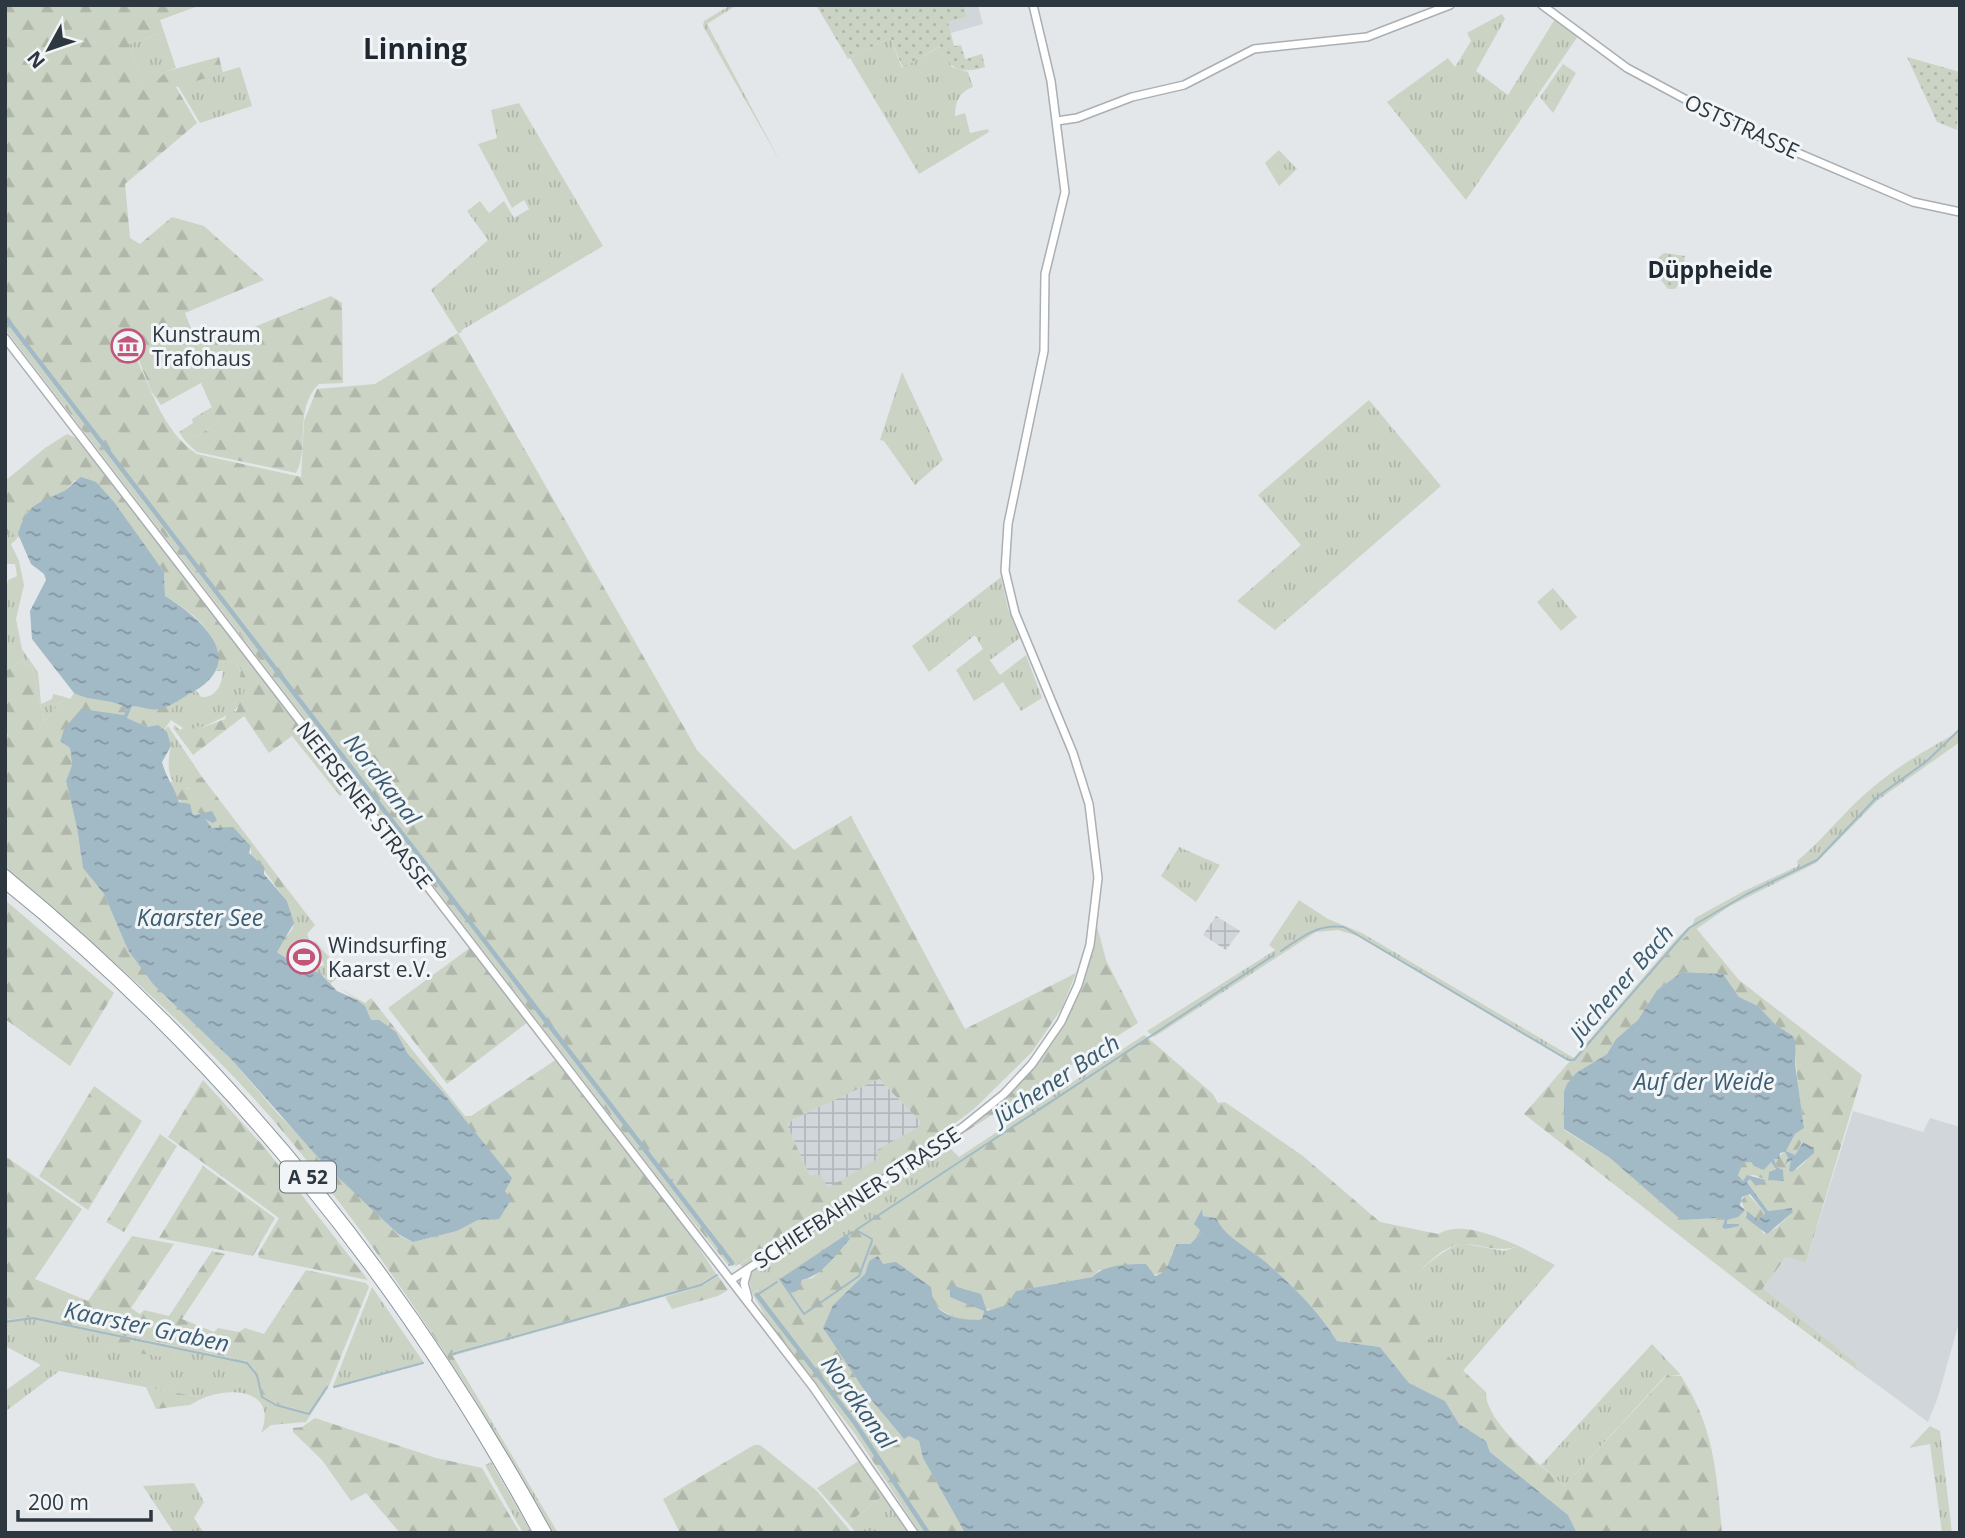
<svg xmlns="http://www.w3.org/2000/svg" width="1965" height="1538" font-family="'Open Sans',sans-serif">
<defs>
<pattern id="industrial-grid" width="8" height="8" patternUnits="userSpaceOnUse" patternTransform="scale(1.75)"><rect width="8" height="8" fill="#d1d6db"/><path d="M0 4h8M4 0v8" fill="none" stroke="#b4b8bd"/></pattern>
<pattern id="grass-tufts" width="24" height="20" patternUnits="userSpaceOnUse" patternTransform="scale(1.75)"><rect width="24" height="20" fill="#cbd3c5"/><path d="M3 7l-1-3M5 7V3M7 7l1-3M15 17l-1-3M17 17v-4M19 17l1-3" fill="none" stroke="#afb6aa"/></pattern>
<pattern id="forest-firs" width="22" height="20" patternUnits="userSpaceOnUse" patternTransform="scale(1.75)"><rect width="22" height="20" fill="#cbd3c5"/><path d="M5 1l3.5 6h-7zM16 11l3.5 6h-7z" fill="#afb6aa"/></pattern>
<pattern id="park-dots" width="8" height="8" patternUnits="userSpaceOnUse" patternTransform="scale(1.75)"><rect width="8" height="8" fill="#cbd3c5"/><path d="M2 2h.1M6 6h.1" fill="none" stroke="#afb6aa" stroke-width="1.8" stroke-linecap="round"/></pattern>
<pattern id="water-ripples" width="26" height="14" patternUnits="userSpaceOnUse" patternTransform="scale(1.75)"><rect width="26" height="14" fill="#a2b9c6"/><path d="M2 4q2-2 4 0t4 0M15 11q2-2 4 0t4 0" fill="none" stroke="#8497a2"/></pattern>
</defs>
<rect width="100%" height="100%" fill="#e3e7ea"/>
<g fill="#d1d6db">
<path d="M964 5H978L983 24 951 33 948 22 967 17Z"/>
<path d="M1853 1111 1923 1132 1930 1118 1960 1127V1319L1938 1397 1928 1422 1860 1372 1855 1362 1763 1288 1786 1257 1806 1263Z"/>
</g>
<g fill="url(#industrial-grid)">
<path d="M1216 916 1240 931 1226 950 1203 935Z"/>
<path d="M878 1078 920 1121 919 1127 876 1151 879 1158 872 1165 828 1188 808 1172 787 1125 792 1120Z"/>
</g>
<g fill="url(#grass-tufts)" fill-rule="evenodd">
<path d="M731 5H737L707 24 781 163 703 26 704 21Z"/>
<path d="M1502 14 1505 19 1476 71 1508 95 1555 19 1578 36 1466 200 1387 102 1448 58 1455 67 1471 41 1467 33Z"/>
<path d="M164 32 176 68 167 71 145 93 129 44Z"/>
<path d="M890 38 902 68 941 46 952 67 968 72 973 87C959 92 955 102 955 116L965 113 970 133 988 129 989 132 919 174 850 58Z"/>
<path d="M1563 64 1576 73 1553 113 1540 97Z"/>
<path d="M240 67 252 106 200 123 178 86Z"/>
<path d="M519 103 603 246 462 330 461 333H458L431 290 488 240 467 211 480 201 489 213 504 201 514 218 529 209 524 200 512 208 478 144 497 138 491 110Z"/>
<path d="M1279 150 1297 169 1279 186 1265 163Z"/>
<path d="M5 315 731 1256 736 1266 731 1264 5 321Z"/>
<path d="M902 372 943 460 915 485 884 441 880 440Z"/>
<path d="M1369 400 1441 486 1275 630 1237 601 1301 545 1258 495Z"/>
<path d="M212 407 219 423 186 442 179 432 193 423 192 419Z"/>
<path d="M12 521 17 539 11 544 19 561 24 585 16 619 22 649 38 672 41 704 52 699 53 694 65 697 44 722 32 668 21 660 5 672V592L8 580 17 576 15 564H5V536L10 534 7 527Z"/>
<path d="M1001 577 1008 609 1020 638 990 660 1000 675 1026 655 1042 698 1021 711 1003 682 974 701 956 670 983 649 975 635 929 672 912 646Z"/>
<path d="M1553 588 1577 617 1561 631 1537 602Z"/>
<path d="M234 661C272 711 211 719 185 736L178 731 183 728 171 720V705L196 690 201 697C216 698 222 685 223 671H216L218 663Z"/>
<path d="M168 726 202 777 192 788C165 790 167 763 171 746L163 731Z"/>
<path d="M1960 731V742L1878 800 1816 863 1730 906 1686 936 1524 1114 1570 1061 1358 936 1338 930 1316 932 1154 1037 1147 1031 1275 950 1269 945 1299 900 1328 919 1362 933 1574 1058 1678 937 1693 924 1695 918 1744 891 1798 866 1797 861C1824 839 1845 810 1872 788 1899 765 1929 748 1960 731Z"/>
<path d="M1179 847 1220 865 1196 902 1161 876Z"/>
<path d="M295 899 315 925 307 934 319 967 324 965 314 940 343 973 330 984 324 976 301 968 276 951 293 928 288 905Z"/>
<path d="M1144 1035 1148 1038 762 1293 759 1289 752 1293 748 1274 757 1266 942 1144H946L959 1157Z"/>
<path d="M933 1138 931 1145 743 1268 740 1264Z"/>
<path d="M1460 1243 1504 1251 1519 1246 1555 1265 1462 1372 1423 1333 1398 1295C1415 1273 1435 1255 1460 1243Z"/>
<path d="M716 1274 718 1276 702 1286 452 1356 451 1354 698 1285Z"/>
<path d="M372 1287 424 1363 334 1388 333 1386Z"/>
<path d="M1763 1288 1855 1362 1860 1372 1757 1296Z"/>
<path d="M32 1317 248 1361 258 1376 263 1396 277 1404 307 1412 329 1386 306 1422 271 1425 261 1433C279 1388 227 1386 199 1400V1397L59 1371 6 1411 5 1391 41 1365 5 1346V1320ZM107 1336 175 1349 174 1358 105 1347Z"/>
<path d="M1652 1344 1681 1375H1666L1564 1486 1541 1465Z"/>
<path d="M482 1405 558 1533H551L479 1406Z"/>
<path d="M1930 1426 1940 1431 1952 1533H1942L1930 1444 1909 1448Z"/>
<path d="M491 1462 530 1530 531 1533H523L485 1465Z"/>
<path d="M194 1483 204 1502 194 1518 204 1533H174L143 1486Z"/>
<path d="M884 1495 908 1533H856L848 1523Z"/>
</g>
<g fill="url(#forest-firs)" fill-rule="evenodd">
<path d="M5 5H201L160 20 164 32 129 44 145 92 167 71 219 57 223 73 176 87 197 123 125 184 130 238 140 244 172 217 204 226 264 280 185 313 196 341 220 332 224 339 331 296 342 303 343 383 319 384C293 409 310 449 296 473L197 452 186 442 219 423 201 383 161 405 151 391 131 340 129 344C149 380 160 430 197 454L301 477 304 421 317 389 375 384 458 333 697 750 794 850 851 816 965 1029 1076 973 1062 1008 1032 1052 974 1109 918 1151 736 1266 5 315ZM879 1079 920 1121 919 1127 875 1151 879 1158 828 1188 821 1175H811L808 1172 787 1125 792 1120Z"/>
<path d="M5 321 731 1264 734 1267 728 1265 674 1198 5 329Z"/>
<path d="M67 434 76 438 349 789 340 796 292 736 269 753 244 716 193 755 173 728 175 725 185 736 197 726 201 728 225 719 229 707 236 712 245 690 240 678 241 670 234 661 218 663C218 630 191 612 165 596L164 572 131 527 92 482 75 480 65 491 27 512 19 538 13 535 12 522 7 527 10 534 5 536V481L45 448Z"/>
<path d="M21 660 32 668 44 722 65 697 70 699 74 693C90 702 112 698 126 708L124 715 104 713 64 729 60 740 70 748 72 765 66 781 77 828 83 868 104 894 128 950 231 1059 278 1114 398 1235 413 1242 457 1231 478 1220 499 1219 505 1191 460 1116 441 1090 408 1054 396 1032 371 1020 357 1000 339 988 365 1003 371 998 465 1116H471L557 1059 683 1223 716 1274 698 1285 451 1353 482 1405 479 1406C412 1301 341 1196 258 1103 181 1018 93 942 5 870V738L8 735 5 731V672Z"/>
<path d="M173 703 171 720 163 731 158 725 147 727 127 718 132 706 166 707Z"/>
<path d="M202 777 295 899 288 905C284 896 256 859 251 856V846L241 835 211 828 204 819 214 822 199 813 193 815 191 807C179 802 170 794 171 781L189 789 193 780Z"/>
<path d="M5 900 114 993 70 1066 5 1019Z"/>
<path d="M1097 926 1106 960 1138 1023 946 1144C954 1131 994 1109 1008 1095 1056 1049 1084 990 1097 926Z"/>
<path d="M1696 928 1739 980 1862 1075 1806 1263 1786 1257 1757 1296 1524 1114 1676 945ZM1682 972 1723 974 1739 997 1758 1006 1776 1025 1794 1038C1796 1068 1799 1097 1804 1128L1795 1134 1786 1151 1795 1155 1802 1142 1812 1147 1806 1161 1797 1169 1791 1167V1160L1784 1164 1788 1158 1785 1152 1774 1159 1777 1167 1783 1170 1784 1181 1768 1179 1769 1172 1776 1169 1771 1162 1764 1170 1751 1162 1742 1163 1738 1175 1743 1181 1747 1176 1754 1175 1766 1180 1759 1183 1750 1179 1747 1182 1768 1211 1792 1208 1793 1212 1776 1228 1764 1234 1757 1224 1747 1219 1745 1214 1758 1220 1765 1213 1747 1193 1741 1201 1745 1210 1727 1220V1225H1739L1725 1229V1220L1719 1218 1681 1220 1610 1158 1564 1130 1566 1105 1576 1073 1607 1054 1616 1039 1638 1020 1657 990Z"/>
<path d="M471 947 528 1022 447 1084 388 1008Z"/>
<path d="M1148 1038 1213 1094 1218 1103 1225 1102 1303 1156 1380 1222 1438 1234C1460 1220 1498 1237 1519 1246 1499 1253 1484 1245 1464 1244 1443 1242 1411 1279 1399 1295L1418 1299 1433 1322 1423 1333 1486 1392C1485 1423 1541 1465 1564 1486L1667 1375 1681 1376C1714 1426 1717 1475 1722 1533H1577L1568 1515 1490 1452 1486 1441 1459 1424 1445 1401 1409 1383 1380 1347 1337 1341C1318 1311 1296 1289 1269 1265 1252 1249 1227 1240 1216 1218L1203 1216 1202 1211V1232L1190 1244 1172 1252 1169 1266 1162 1275 1099 1270 1092 1277 1016 1291C1005 1323 972 1306 950 1297L984 1311 982 1319C939 1329 908 1271 869 1261L865 1274 833 1305 823 1328 868 1396 903 1438 909 1436 919 1441 923 1458 965 1533H920L855 1434 768 1321 752 1293 760 1289 763 1292 781 1280 791 1293 802 1280 813 1278 850 1239 848 1235Z"/>
<path d="M203 1080 265 1148 368 1280 259 1258 258 1254 279 1218 168 1137Z"/>
<path d="M94 1086 142 1121 88 1210 39 1176Z"/>
<path d="M160 1134 177 1146 124 1232 106 1222Z"/>
<path d="M5 1156 82 1209 35 1279 88 1301 132 1236 174 1244 131 1308 140 1314 144 1310 169 1316 212 1251 225 1254 182 1319 214 1332 218 1328 239 1332 245 1328 264 1334 306 1270 366 1283 369 1287 329 1386 308 1412 277 1404 263 1396 258 1376 248 1361 32 1317 5 1320Z"/>
<path d="M203 1166 275 1218 253 1256 159 1238Z"/>
<path d="M718 1276 728 1290 718 1296 672 1309 665 1297 702 1286Z"/>
<path d="M107 1335 175 1349 174 1359 104 1347Z"/>
<path d="M146 1387 199 1397V1400L190 1405 156 1409Z"/>
<path d="M315 1418 436 1458 482 1468 520 1533H400L366 1493 351 1501 322 1460 293 1432V1428L302 1427Z"/>
<path d="M754 1445H760L817 1491 852 1533H680L663 1499Z"/>
<path d="M860 1460 884 1495 848 1523 817 1488Z"/>
</g>
<g fill="url(#park-dots)">
<path d="M816 5H964L967 17 948 22 954 46 961 45 965 59 982 54 985 67C962 74 949 71 940 46L903 68 890 38 848 59Z"/>
<path d="M1907 57 1960 72 1957 130 1937 122Z"/>
<path d="M1664 253 1685 256 1681 281 1675 289H1668L1649 265Z"/>
</g>
<g fill="url(#water-ripples)">
<path d="M81 477 96 482 114 502 164 572 165 596C201 618 249 660 193 692 183 697 171 707 159 709 150 711 141 706 132 706L127 718 147 727 158 725 167 732 171 746 162 762C166 778 175 788 179 802L190 804 193 815 212 811 217 820 213 823 205 819 212 828 233 827 251 846 249 853 264 867V874L287 901 294 923 277 952 301 968 320 973 337 991 357 1000 365 1006 371 1020H379L396 1032 408 1054 441 1090 512 1178 505 1191 511 1200 499 1219 478 1220 457 1231 413 1242 398 1234 323 1163 231 1059 153 984 128 950 104 894 83 868 77 828 66 781 72 765 70 748 60 741 64 729 81 709 124 715 126 708C112 698 89 702 74 693L32 639 30 611 46 580 44 574 31 564 18 534C27 502 39 504 64 491 70 488 74 481 81 477Z"/>
<path d="M1682 972 1723 974 1739 997 1758 1006 1776 1025 1794 1037C1797 1049 1794 1061 1796 1071 1799 1090 1801 1109 1804 1128L1795 1134 1786 1151 1795 1155 1803 1142 1814 1148V1153L1792 1172 1789 1171 1791 1160 1784 1165 1788 1158 1785 1152 1780 1153 1779 1159H1774L1777 1167 1783 1170 1784 1181 1768 1180 1769 1172 1776 1169 1771 1162 1764 1170 1754 1166 1751 1162 1743 1163 1738 1175 1743 1181 1747 1175 1766 1180 1756 1186 1750 1179 1747 1182 1768 1211 1792 1208 1793 1212 1767 1234 1746 1218 1747 1211 1758 1220 1765 1213 1750 1194 1742 1197 1740 1205 1745 1210 1738 1217 1727 1220V1224H1739V1226L1725 1229 1722 1227 1725 1220 1719 1218 1681 1220 1610 1158 1564 1129V1092L1567 1084 1576 1073 1607 1054 1616 1039 1638 1020 1657 990Z"/>
<path d="M1202 1209 1203 1216 1216 1218C1227 1240 1252 1249 1269 1265 1296 1289 1318 1311 1337 1341L1380 1347 1409 1383 1445 1401 1459 1424 1486 1441 1490 1452 1568 1515 1577 1533H965L923 1458 919 1441 909 1436 904 1439 868 1396 823 1328 833 1305 865 1274 869 1261 878 1256 883 1264 896 1262 931 1287C932 1292 932 1300 935 1304 942 1317 970 1322 982 1319L984 1311 950 1297V1285L981 1294 987 1311 1007 1305 1016 1291 1092 1277C1105 1264 1129 1264 1146 1264L1155 1276C1170 1273 1169 1256 1177 1244H1190L1202 1232 1194 1224Z"/>
<path d="M847 1234 850 1239C836 1254 822 1276 802 1280L797 1291 791 1293 780 1279Z"/>
</g>
<g fill="none" stroke-linecap="round" stroke-linejoin="round">
<g stroke="#a2b9c6" stroke-width="2">
<path d="M1281 951C1302 937 1317 924 1344 927L1568 1060H1574L1689 928 1747 894 1817 860 1877 797 1927 761 1960 729"/>
<path d="M671 1182 672 1180"/>
<path d="M848 1235 852 1232"/>
<path d="M872 1239 856 1230 1274 955"/>
<path d="M729 1265 732 1263"/>
<path d="M780 1279 804 1314 859 1276 872 1241"/>
<path d="M757 1295 777 1282"/>
<path d="M5 1322 33 1318 247 1363 257 1375 262 1397 276 1405 309 1414 327 1387"/>
<path d="M452 1354 701 1285 717 1275"/>
<path d="M334 1387 423 1363"/>
</g>
<g stroke="#a2b9c6" stroke-width="4.5">
<path d="M5 317 732 1263"/>
<path d="M757 1295 855 1423 928 1533"/>
</g>
<defs>
<g id="secondary">
<path d="M1542 5 1627 68 1737 127 1913 202 1960 212"/>
<path d="M1057 121 1077 118 1132 97 1184 85 1254 49 1367 37 1450 5"/>
<path d="M5 338 813 1387 914 1533"/>
<path d="M748 1269 744 1283 748 1298"/>
<path d="M731 1280 963 1127 1004 1094 1032 1064 1061 1022 1078 985 1090 945 1098 878 1089 804 1073 753 1015 613 1005 571 1008 524 1044 351 1045 274 1065 192 1051 81 1033 5"/>
</g>
<g id="highway">
<path d="M5 874C228 1057 408 1280 547 1533"/>
<path d="M5 884C224 1060 405 1286 538 1533"/>
</g>
</defs>
<use href="#secondary" stroke="#a9afb4" stroke-width="10"/>
<use href="#highway" stroke="#8c979f" stroke-width="11"/>
<use href="#secondary" stroke="#fff" stroke-width="7"/>
<use href="#highway" stroke="#fff" stroke-width="9"/>
</g>
<defs>
<symbol id="museum-ring" viewBox="-11 -11 22 22"><circle r="9.5" fill="#f2f5f7" stroke="#c15679" stroke-width="1.5"/><path d="M0-6L6-3V-2H-6V-3ZM-5-1h2V3h-2ZM-1-1h2V3h-2ZM3-1h2V3H3ZM-6 4H6V6H-6Z" fill="#c15679"/></symbol>
<symbol id="stadium-ring" viewBox="-11 -11 22 22"><circle r="9.5" fill="#f2f5f7" stroke="#c15679" stroke-width="1.5"/><path d="M0-5a6.5 5 0 1 0 0 10a6.5 5 0 1 0 0-10ZM-3.5-1.8h7v3.6h-7Z" fill="#c15679"/></symbol>
</defs>
<g fill-rule="evenodd">
<use href="#museum-ring" x="109" y="327" width="38" height="38"/>
<use href="#stadium-ring" x="285" y="938" width="38" height="38"/>
</g>
<g text-anchor="middle" dominant-baseline="central" stroke-width="6" stroke-linejoin="round" paint-order="stroke">
<rect fill="#f2f5f7" stroke="#687077" stroke-width="2" x="280" y="1161.5" width="56" height="31" rx="5"/>
<g font-size="19" font-weight="bold" fill="#2d3740">
<text x="308" y="1177">A 52</text>
</g>
<g font-size="21" fill="#2d3740" stroke="#f2f5f7">
<text transform="translate(1742 126) rotate(25)">OSTSTRASSE</text>
<text transform="translate(365 805) rotate(52)">NEERSENER STRASSE</text>
<text transform="translate(857 1197) rotate(-33)">SCHIEFBAHNER STRASSE</text>
</g>
<g font-size="21" fill="#2d3740" stroke="#f2f5f7" text-anchor="start">
<text x="152" y="334">Kunstraum<tspan x="152" dy="24">Trafohaus</tspan></text>
<text x="328" y="945">Windsurfing<tspan x="328" dy="24">Kaarst e.V.</tspan></text>
</g>
<g font-size="23" font-weight="bold" fill="#1f2831" stroke="#f2f5f7">
<text x="1710" y="269">Düppheide</text>
</g>
<g font-size="23" font-style="italic" fill="#3b5c70" stroke="#f2f5f7">
<text transform="translate(383 779) rotate(52)">Nordkanal</text>
<text x="200" y="917">Kaarster See</text>
<text transform="translate(1621 982) rotate(-49)">Jüchener Bach</text>
<text transform="translate(1056 1079) rotate(-33)">Jüchener Bach</text>
<text x="1704" y="1081">Auf der Weide</text>
<text transform="translate(147 1326) rotate(12)">Kaarster Graben</text>
<text transform="translate(859 1402) rotate(54)">Nordkanal</text>
</g>
<g font-size="28" font-weight="bold" fill="#1f2831" stroke="#f2f5f7">
<text x="415" y="48">Linning</text>
</g>
</g>
<rect width="1965" height="1538" fill="none" stroke="#2d3740" stroke-width="14"/>
<g transform="translate(49 49) rotate(230)" stroke="#f2f5f7" stroke-width="5" paint-order="stroke">
<path d="M0-5L12 26L0 18L-12 26Z" fill="#2d3740"/>
<text y="-10" font-size="19" font-weight="bold" text-anchor="middle" fill="#2d3740">N</text>
</g>
<path d="M18 1510v10h133v-10" fill="none" stroke="#2d3740" stroke-width="3.5"/>
<text x="28" y="1510" font-size="21" fill="#2d3740" stroke="#f2f5f7" stroke-width="5" paint-order="stroke">200 m</text>
</svg>
